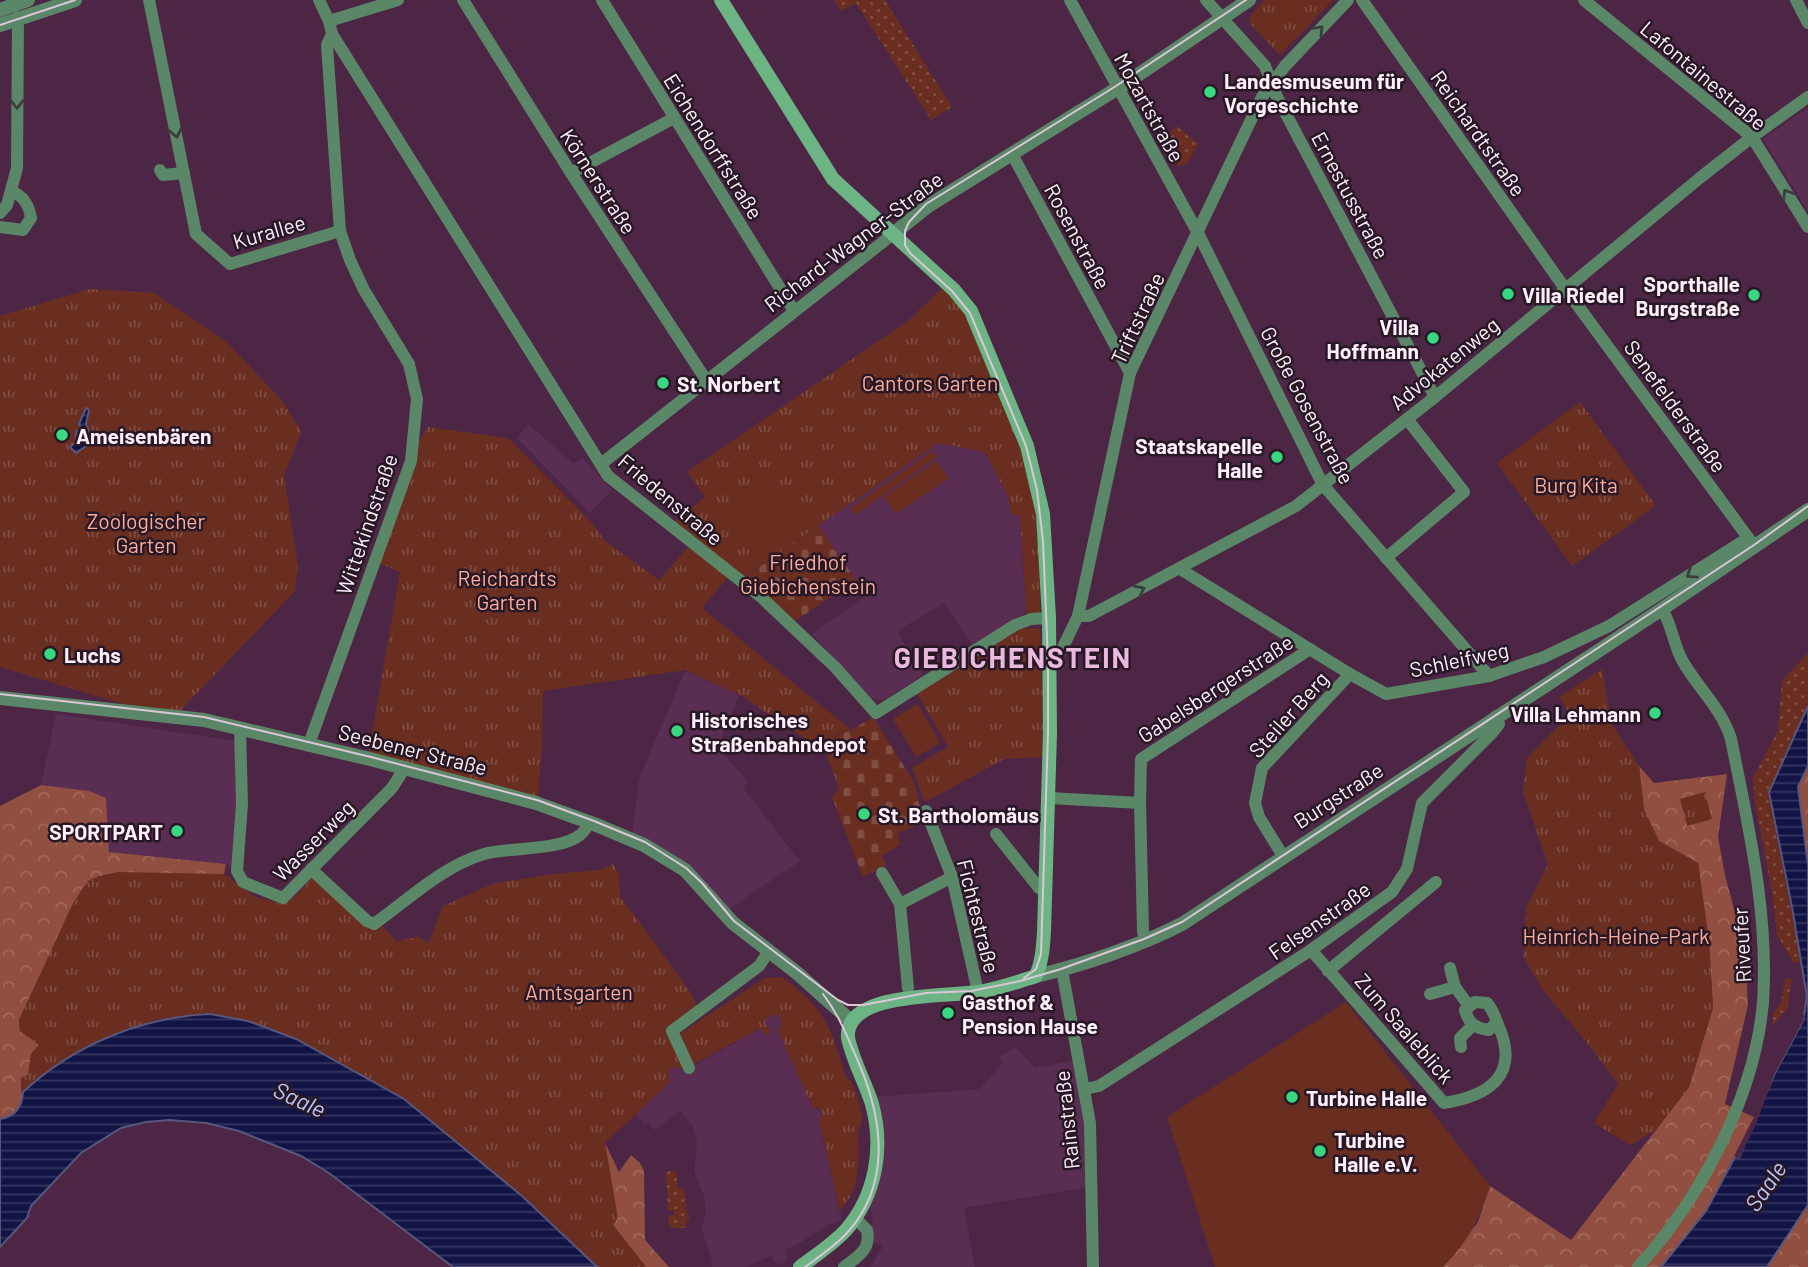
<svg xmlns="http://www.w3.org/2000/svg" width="1808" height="1267" font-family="Barlow,sans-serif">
<defs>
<pattern id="grass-dots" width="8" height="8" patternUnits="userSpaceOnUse" patternTransform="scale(1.75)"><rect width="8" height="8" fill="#6a2e21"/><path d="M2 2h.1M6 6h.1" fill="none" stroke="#804d42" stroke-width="1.8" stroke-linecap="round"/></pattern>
<pattern id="forest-crowns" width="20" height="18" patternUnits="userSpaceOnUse" patternTransform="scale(1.75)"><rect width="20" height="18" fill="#904f40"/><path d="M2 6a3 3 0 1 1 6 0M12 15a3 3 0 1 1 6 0" fill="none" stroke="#a1695c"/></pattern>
<pattern id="cemetery-stones" width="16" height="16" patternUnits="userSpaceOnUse" patternTransform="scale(1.75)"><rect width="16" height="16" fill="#6a2e21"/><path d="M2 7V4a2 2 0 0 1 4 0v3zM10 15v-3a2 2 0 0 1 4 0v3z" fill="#804d42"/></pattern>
<pattern id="park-tufts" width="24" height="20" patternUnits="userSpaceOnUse" patternTransform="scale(1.75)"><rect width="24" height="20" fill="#6a2e21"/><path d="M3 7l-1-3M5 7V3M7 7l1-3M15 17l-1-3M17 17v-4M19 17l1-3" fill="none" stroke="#804d42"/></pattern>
<pattern id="water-rules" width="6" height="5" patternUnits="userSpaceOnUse" patternTransform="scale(1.75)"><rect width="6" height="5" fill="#111445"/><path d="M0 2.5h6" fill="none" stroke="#353661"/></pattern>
</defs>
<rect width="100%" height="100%" fill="#4d2646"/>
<g fill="#5a2d52">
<path d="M1808 108V211L1763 139Z"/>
<path d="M528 424 573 463 583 459 612 490 590 513 517 438Z"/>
<path d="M938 443 985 452 1008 497 1012 514H1020L1026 612 972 645 944 603 897 631 923 675 883 700 871 698 812 634 867 595 818 526Z"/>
<path d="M685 671 739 695 718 747 747 781 743 788 800 861 726 911 632 836 639 779Z"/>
<path d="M56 714 235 741 237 871 226 864 109 852 89 791 41 785Z"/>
<path d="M774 1014 780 1017 782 1022 778 1031 813 1108 823 1112 819 1122 841 1218 838 1222 828 1224 800 1243 785 1250 788 1258 783 1264 775 1263 771 1256 745 1267H712L711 1257 702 1230 706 1210 704 1196 694 1171 697 1143 693 1127 681 1111 654 1130 649 1122 645 1125 635 1114 671 1081 668 1075 671 1068 677 1067 684 1071 762 1028 765 1035 767 1029 765 1023 768 1017Z"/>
<path d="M1015 1047 1035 1068 1080 1059 1093 1186 964 1208 975 1267H871L883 1246 870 1242 873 1222 869 1199 873 1097 979 1089 1003 1063 999 1057Z"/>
</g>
<g fill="url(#grass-dots)">
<path d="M834 0H885L952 107 931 120 856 3 841 11Z"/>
<path d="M1177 126 1198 144 1188 163 1178 166 1163 139Z"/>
<path d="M1808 653V703L1768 793 1801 961 1794 963 1777 935 1773 898 1755 802 1753 777 1778 731 1782 681Z"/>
<path d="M1792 978 1787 1009 1772 1026 1773 1014 1781 1003 1785 979Z"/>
<path d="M675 1170 679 1189H684L687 1206 684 1208 687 1210 690 1219 687 1220 686 1228H672L669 1224 668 1216 674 1215 673 1210 668 1211 666 1172Z"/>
</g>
<g fill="url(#forest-crowns)">
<path d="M1639 766 1654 783 1727 774 1718 837 1725 875 1745 950 1748 1005 1725 1104 1754 1117 1706 1211 1661 1267H1443L1478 1222 1490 1186 1571 1240 1689 1087 1713 1008 1709 942 1698 863 1659 841 1644 810Z"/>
<path d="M1808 766V865L1798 787Z"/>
<path d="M41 785 89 791 106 798 109 852 226 864 224 874H108L97 877 82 889 19 1020 20 1031 40 1044 31 1054 28 1075 21 1078 22 1105 11 1117 0 1119V806Z"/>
<path d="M605 1143 619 1172 631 1155 640 1163 644 1171 645 1240 669 1267H646L613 1225Z"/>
<path d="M1808 1205V1267H1767Z"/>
</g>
<g fill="url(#cemetery-stones)">
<path d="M818 526 856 580 792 623 742 579Z"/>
<path d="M873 717 915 784 923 823 898 833 900 845 882 856 886 866 863 877 832 797 839 788 822 742 851 730Z"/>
</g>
<g fill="url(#park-tufts)">
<path d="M1265 0H1333L1280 55 1250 24V16Z"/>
<path d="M947 284 969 314 1033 477 1040 556V617L1027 619 1020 515H1012L1008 497 985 452 938 443 741 579 671 525 705 497 687 472 909 320Z"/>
<path d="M90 289 154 293 226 341 284 403 301 432 284 476 298 565 295 591 178 713 136 708 0 667V316Z"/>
<path d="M1580 402 1656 506 1572 566 1497 463Z"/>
<path d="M428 427 508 438 591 522 605 541 659 580 691 544 730 575 702 608 851 730 813 744 740 695 685 670 543 691 542 744 538 798 368 756 400 572 373 561 406 463Z"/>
<path d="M1040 628 1046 757 1004 759 925 802 912 768 948 747 916 692 1015 629Z"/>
<path d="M1602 669 1611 723 1639 766 1644 810 1659 841 1698 863 1709 942 1713 1008 1689 1087 1656 1130 1630 1145 1594 1123 1618 1084 1589 1045 1542 989 1524 958 1526 908 1548 864 1523 792 1527 758 1570 714 1559 697Z"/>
<path d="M1705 792 1712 819 1687 826 1680 799Z"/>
<path d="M613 864 619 874 620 896 691 993 697 1006 665 1032 684 1064 681 1068H671L668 1075 671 1081 605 1143 618 1218 613 1225 646 1267H597L522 1195 404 1099 296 1039 248 1021 210 1014 158 1019 97 1041 36 1080 23 1092 21 1078 28 1075 31 1054 39 1045 20 1031 19 1020 73 903 88 881 97 877 118 872 224 874 255 897 283 904 299 893 315 874 370 929 381 924 396 941 418 937 429 943 442 907 492 884 552 874 601 870Z"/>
<path d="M782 977C826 1009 831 1028 846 1078L851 1081C855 1092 861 1106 862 1118 862 1124 858 1128 858 1134 859 1163 860 1188 840 1211L819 1121 823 1112 817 1108H813L778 1031 782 1022 780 1017 774 1014 768 1017 765 1023 771 1032 765 1035 761 1028 694 1064 675 1037 765 978Z"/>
</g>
<g fill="#6a2e21">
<path d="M932 451 937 457 855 515 851 508Z"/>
<path d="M936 461 949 478 896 514 884 497Z"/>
<path d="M772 476 801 516 752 551 722 514Z"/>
<path d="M918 704 940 743 916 757 893 719Z"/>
<path d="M1346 1002 1490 1186C1478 1221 1469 1240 1443 1267H1215L1167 1117Z"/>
</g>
<g fill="url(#water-rules)" stroke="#58567c" stroke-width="2">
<path d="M86 408 89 410 86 424 89 433 85 441 86 446 76 453 70 447 76 442V431L82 430 79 424Z"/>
<path d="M1808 706V766L1798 787 1808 865V1205L1767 1267H1661L1706 1211 1735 1157 1739 1158 1775 1073 1803 1021 1807 997 1792 907 1769 792Z"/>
<path d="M210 1014 248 1021 296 1039 404 1099 522 1196 597 1267H453L329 1173 301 1156 239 1131 206 1123 169 1120 146 1122 121 1128 81 1153 31 1206 27 1218 0 1247V1119C16 1116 22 1107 23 1092 74 1045 141 1017 210 1014Z"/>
</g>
<path fill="#4d2646" d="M1801 1014 1804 1015 1803 1021 1775 1073 1756 1124 1739 1159 1735 1157 1752 1123 1772 1072 1792 1036Z"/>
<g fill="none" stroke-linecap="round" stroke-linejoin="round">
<g stroke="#5b8769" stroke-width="12">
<path d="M149 0 196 234 230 264 340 231"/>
<path d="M319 0 329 21 332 34 608 476 760 596 835 667 876 713 1015 625 1031 619 1049 618"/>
<path d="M463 0 571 173 706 380"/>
<path d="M602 0 794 311"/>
<path d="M1070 0 1198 233 1323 485 1489 676"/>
<path d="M1206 0 1265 66 1275 93 1435 397"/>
<path d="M1362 0 1559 280 1755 547"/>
<path d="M1584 0 1752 137 1808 227"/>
<path d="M1796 0 1808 23"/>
<path d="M329 21 398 0"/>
<path d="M1012 154 1130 373"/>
<path d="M160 170 163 175 184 173"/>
<path d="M571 173 674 118"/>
<path d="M0 213 7 205 17 168 18 17"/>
<path d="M0 227 23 230 31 218C29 205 24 196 11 191"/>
<path d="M601 464 893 234"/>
<path d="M1386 558 1464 492 1407 419"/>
<path d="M1180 569 1350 674 1386 694 1489 676 1544 657 1609 626 1748 538"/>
<path d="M1078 616H1089L1296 506 1435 397 1701 177 1752 137 1808 97"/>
<path d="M1050 660 1061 651 1078 616 1130 373 1262 97 1285 66 1348 0"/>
<path d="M240 728 242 804 237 871 243 882 283 898 392 788 404 769"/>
<path d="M309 744 411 461 417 399 409 364 364 290 350 260 340 231 327 45 332 34"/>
<path d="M1049 798 1140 803 1143 931 1145 941"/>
<path d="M1140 803 1141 759 1310 649"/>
<path d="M926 811 952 877 978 992"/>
<path d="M996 834 1039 888 1045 890"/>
<path d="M1283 856 1259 817 1255 803 1262 768 1350 674"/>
<path d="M311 869 367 921 374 924C409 899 443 866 484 854 510 847 560 851 580 835 584 832 587 827 590 822"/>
<path d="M882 873 900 904"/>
<path d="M1311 950 1444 1103C1488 1096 1520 1076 1499 1027 1495 1018 1494 1011 1487 1003L1475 1002 1465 1010C1469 1024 1475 1028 1489 1030L1497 1022"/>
<path d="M1450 968 1455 987 1469 1006"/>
<path d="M1062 970 1090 1123 1093 1267"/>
<path d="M1328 971 1436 882"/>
<path d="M908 988 900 904 952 877"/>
<path d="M1430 994 1455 987"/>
<path d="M1461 1047 1460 1038 1473 1025"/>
<path d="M689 1068 672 1031 759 966 769 951"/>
<path d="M1085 1089 1099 1086 1311 950 1392 892 1407 869 1422 803 1492 733 1499 724 1496 716"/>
<path d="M844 1267C859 1256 871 1249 867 1230L855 1218"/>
<path d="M1638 1267C1701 1198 1755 1096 1763 1002 1769 914 1748 824 1731 739 1722 709 1697 687 1682 660 1673 643 1672 625 1662 609"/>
</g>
<g stroke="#5b8769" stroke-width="14">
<path d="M0 10 28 0"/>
<path d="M0 25 75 0"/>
<path d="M893 234 928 206 1126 83 1249 0"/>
<path d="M0 698 204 720 370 759 536 803 594 824 644 845 685 870 733 923 797 973 851 1021"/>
<path d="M1036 976C1083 965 1139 946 1182 924L1662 609 1808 510"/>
</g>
<path stroke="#6cb484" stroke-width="14" d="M721 0 833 179 954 290 971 311 1027 446 1043 514 1049 618 1050 733 1044 932C1043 948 1042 962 1036 976 1017 982 998 989 978 992 947 997 844 991 848 1038 853 1061 865 1082 872 1104 884 1148 876 1195 846 1230 833 1244 816 1255 800 1267"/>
<g stroke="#dbc7d6" stroke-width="2">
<path d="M0 25 75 0"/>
<path d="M0 694 204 717 371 757 537 800 594 821 645 842 686 868 702 883 734 921 838 1000 848 1005H863L926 993 971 991 1020 981 1061 969 1144 939 1182 922 1754 545 1808 506"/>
<path d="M1024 978 1036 969 1041 954 1048 733V660L1043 541 1037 490 1026 446 970 313 952 291 910 253 905 245V231L909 222 926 204 1116 86 1246 0"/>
<path d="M805 1267C820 1256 835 1246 847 1233 891 1185 883 1121 860 1066 849 1041 840 1016 823 994"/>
</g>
</g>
<defs><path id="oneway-chevron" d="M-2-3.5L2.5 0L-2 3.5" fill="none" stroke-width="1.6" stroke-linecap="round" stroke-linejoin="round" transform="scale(1.75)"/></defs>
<g stroke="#3a3e3d">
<use href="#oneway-chevron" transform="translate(1319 30) rotate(-46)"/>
<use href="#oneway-chevron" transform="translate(17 104) rotate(90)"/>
<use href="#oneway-chevron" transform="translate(176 133) rotate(78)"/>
<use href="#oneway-chevron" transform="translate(1787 194) rotate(-122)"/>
<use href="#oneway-chevron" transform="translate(1691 574) rotate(146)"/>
<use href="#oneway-chevron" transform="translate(1140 590) rotate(-27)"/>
</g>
<g fill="#38d880" stroke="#281725" stroke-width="2.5">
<circle cx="1210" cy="92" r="7"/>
<circle cx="1508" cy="294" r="7"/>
<circle cx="1754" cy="295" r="7"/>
<circle cx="1433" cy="338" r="7"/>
<circle cx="663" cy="383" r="7"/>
<circle cx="62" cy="435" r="7"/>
<circle cx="1277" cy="457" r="7"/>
<circle cx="50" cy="654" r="7"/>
<circle cx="1655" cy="713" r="7"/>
<circle cx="677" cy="731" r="7"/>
<circle cx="864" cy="814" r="7"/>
<circle cx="177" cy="831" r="7"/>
<circle cx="948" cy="1013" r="7"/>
<circle cx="1292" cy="1097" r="7"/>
<circle cx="1320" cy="1151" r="7"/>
</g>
<g text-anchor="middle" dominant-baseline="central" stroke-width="5" stroke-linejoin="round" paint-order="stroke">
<g font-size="21" fill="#fff0fb" stroke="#281725">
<text transform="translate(1704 75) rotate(40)">Lafontainestraße</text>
<text transform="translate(1150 107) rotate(61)">Mozartstraße</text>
<text transform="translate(1479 133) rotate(55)">Reichardtstraße</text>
<text transform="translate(714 146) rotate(58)">Eichendorffstraße</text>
<text transform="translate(599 181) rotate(57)">Körnerstraße</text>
<text transform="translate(1351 195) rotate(62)">Ernestusstraße</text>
<text transform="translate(269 231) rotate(-16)">Kurallee</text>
<text transform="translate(1078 236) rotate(62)">Rosenstraße</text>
<text transform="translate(853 241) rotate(-37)">Richard-Wagner-Straße</text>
<text transform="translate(1137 318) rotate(-65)">Triftstraße</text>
<text transform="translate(1444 363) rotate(-39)">Advokatenweg</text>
<text transform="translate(1308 405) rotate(62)">Große Gosenstraße</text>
<text transform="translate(1676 406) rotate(54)">Senefelderstraße</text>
<text transform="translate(671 499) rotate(40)">Friedenstraße</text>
<text transform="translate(366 524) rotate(-71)">Wittekindstraße</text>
<text transform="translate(1459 659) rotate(-12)">Schleifweg</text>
<text transform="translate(1215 688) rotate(-33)">Gabelsbergerstraße</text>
<text transform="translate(1288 714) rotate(-48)">Steiler Berg</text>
<text transform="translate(413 749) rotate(14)">Seebener Straße</text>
<text transform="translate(1338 795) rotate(-33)">Burgstraße</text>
<text transform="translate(313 840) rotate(-45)">Wasserweg</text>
<text transform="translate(979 916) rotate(76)">Fichtestraße</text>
<text transform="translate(1319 920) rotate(-35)">Felsenstraße</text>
<text transform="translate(1741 945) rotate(-93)">Riveufer</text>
<text transform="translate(1405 1028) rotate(49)">Zum Saaleblick</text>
<text transform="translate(1066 1120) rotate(-96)">Rainstraße</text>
</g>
<g font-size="21" font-weight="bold" fill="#fff0fb" stroke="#281725" text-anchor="start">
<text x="1224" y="80">Landesmuseum für<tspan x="1224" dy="24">Vorgeschichte</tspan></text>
<text x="1740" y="283" text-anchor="end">Sporthalle<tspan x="1740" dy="24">Burgstraße</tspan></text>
<text x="1522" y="294">Villa Riedel</text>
<text x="1419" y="326" text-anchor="end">Villa<tspan x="1419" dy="24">Hoffmann</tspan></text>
<text x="677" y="383">St. Norbert</text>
<text x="76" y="435">Ameisenbären</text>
<text x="1263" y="445" text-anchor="end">Staatskapelle<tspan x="1263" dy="24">Halle</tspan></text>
<text x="64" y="654">Luchs</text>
<text x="1641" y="713" text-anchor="end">Villa Lehmann</text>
<text x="691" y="719">Historisches<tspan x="691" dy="24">Straßenbahndepot</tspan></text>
<text x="878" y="814">St. Bartholomäus</text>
<text x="163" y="831" text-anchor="end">SPORTPART</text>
<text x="962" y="1001">Gasthof &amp;<tspan x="962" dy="24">Pension Hause</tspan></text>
<text x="1306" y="1097">Turbine Halle</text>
<text x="1334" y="1139">Turbine<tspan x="1334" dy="24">Halle e.V.</tspan></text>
</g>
<g font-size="21" fill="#fcae9b" stroke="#281725">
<text x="930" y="382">Cantors Garten</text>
<text x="1576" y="484">Burg Kita</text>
<text x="146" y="520">Zoologischer<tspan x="146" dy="24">Garten</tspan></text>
<text x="808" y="561">Friedhof<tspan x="808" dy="24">Giebichenstein</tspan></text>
<text x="507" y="577">Reichardts<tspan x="507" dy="24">Garten</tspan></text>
<text x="1616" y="935">Heinrich-Heine-Park</text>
<text x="579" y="991">Amtsgarten</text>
</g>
<g font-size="23" font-style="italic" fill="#bac7f9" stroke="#281725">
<text transform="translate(300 1099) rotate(25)">Saale</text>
<text transform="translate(1765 1186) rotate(-56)">Saale</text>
</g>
<g font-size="28" font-weight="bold" letter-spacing="2" fill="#eab9df" stroke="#281725">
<text x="1013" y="657">GIEBICHENSTEIN</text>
</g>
</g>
</svg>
